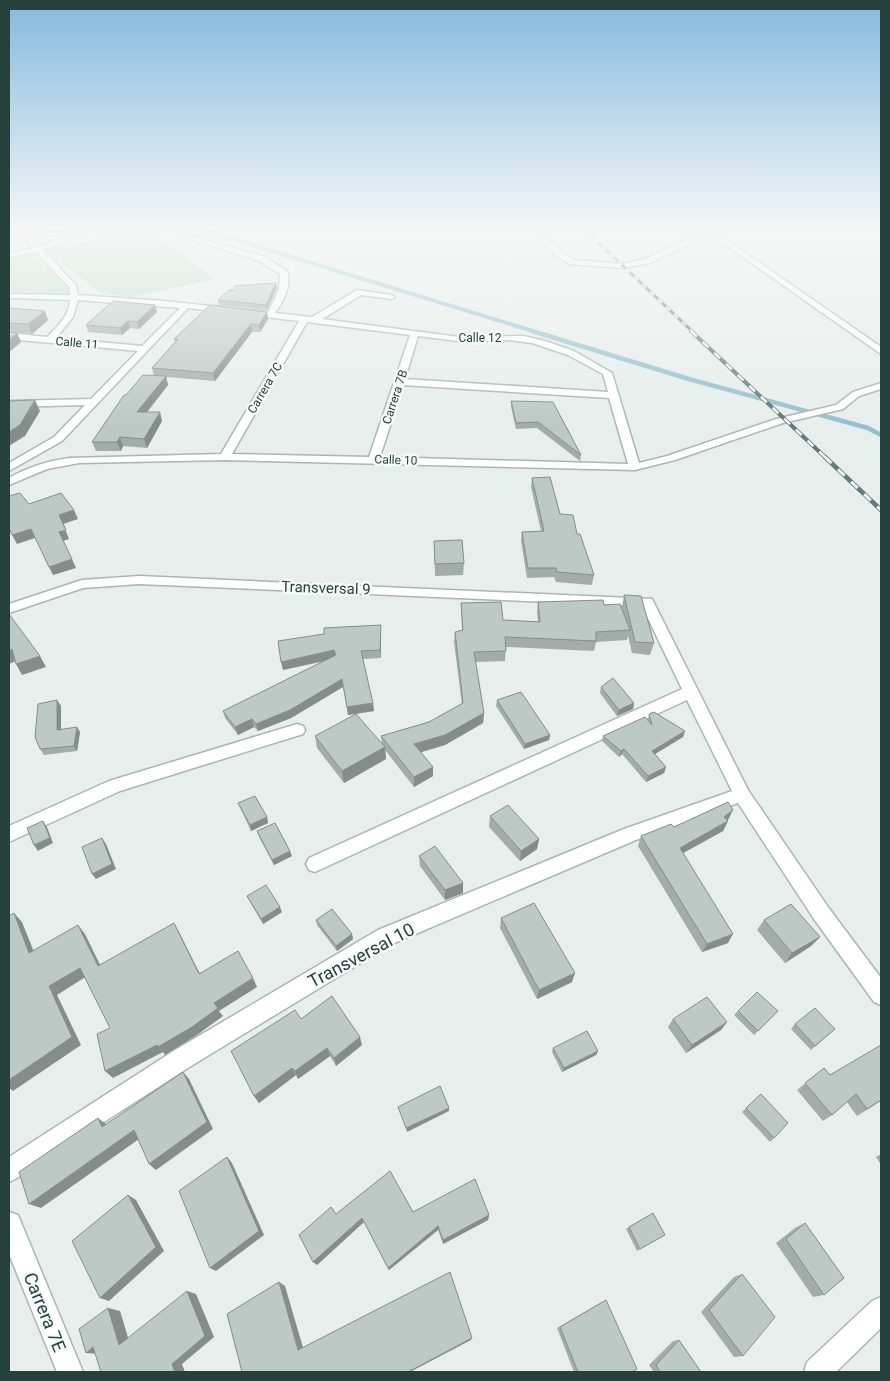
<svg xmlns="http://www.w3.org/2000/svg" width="890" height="1381" font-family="Roboto,sans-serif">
<rect width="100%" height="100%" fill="#e7eeeb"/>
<g fill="#c2ddcb">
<path d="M139 231H151L215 279 131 297 101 293 45 250Z"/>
<path d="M31 253 66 287 68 293 9 292V258Z"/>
</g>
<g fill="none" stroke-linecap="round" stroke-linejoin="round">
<path stroke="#93c1ce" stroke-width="4" d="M207 231 536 332"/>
<path stroke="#93c1ce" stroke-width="4.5" d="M532 331 689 379 868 428 881 435"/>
<defs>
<g id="minor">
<path d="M18 231H24L27 234 71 231 68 233 31 237 39 246 87 231H96L43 250 76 285 78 295 164 301 268 312 279 290 280 274 259 261 165 231H174L265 257 287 271C292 286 283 301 275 313L312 317 357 290 391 295 395 297 391 299 361 295 322 319 459 337 524 336 545 341 574 351 612 373 639 463 667 456 776 419 836 405 853 392 881 383V389L859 396 843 409 783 423 675 460 635 470 225 460 79 463 47 469 9 485V478C28 467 48 461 69 458L221 454 299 321 188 308 62 441 9 471V463L54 437 85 405 9 407V401L91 399 138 351 9 339V333L47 337C58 326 69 316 70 300L9 298V294L70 295 69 287 36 252 9 257V253L33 248 24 238 9 240V236L20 235ZM78 300 180 308 142 346 56 338 73 317ZM307 322 410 335 369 457 232 454ZM418 336 465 342 509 340 532 343 568 355 603 374 608 392 405 379ZM403 385 609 398 628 464 380 457Z"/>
<path d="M532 231H539L560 250 574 260 623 264 645 259 706 231H714L881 347V354L710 234 650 263 623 268 569 264 554 254Z"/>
<path d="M139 576 652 599 748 790 828 907 881 978V1005L874 1002 814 919 738 803 636 840 392 944 191 1066 17 1178 9 1182V1157L175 1050 378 930 624 829 732 791 687 700 315 872 309 870 306 864 309 858 682 689 642 606 139 584 83 588 9 613V604L82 580Z"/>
<path d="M297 724 303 726 305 730 303 734 120 791 9 842V826L109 781Z"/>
<path d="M9 1212 18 1215 83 1372H57L9 1254Z"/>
<path d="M881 1297V1328L836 1372H804L807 1362 872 1301Z"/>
</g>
</defs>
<use href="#minor" stroke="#a9b6b3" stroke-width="3"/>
<use href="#minor" fill="#fff" fill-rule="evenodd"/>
<defs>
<path id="rail-far2" d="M586 231 693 332"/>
<path id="rail-far1" d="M691 331 826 458"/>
<path id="rail" d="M825 457 881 510"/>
</defs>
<use href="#rail-far2" stroke="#617b76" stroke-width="3"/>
<use href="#rail-far1" stroke="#617b76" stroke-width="4"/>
<use href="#rail" stroke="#617b76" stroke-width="4.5"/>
<use href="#rail-far2" stroke="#f7fbf9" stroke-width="2" stroke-dasharray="5.5" stroke-linecap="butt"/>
<use href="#rail-far1" stroke="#f7fbf9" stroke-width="2.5" stroke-dasharray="8" stroke-linecap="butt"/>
<use href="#rail" stroke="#f7fbf9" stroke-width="3" stroke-dasharray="9" stroke-linecap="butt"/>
</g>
<g fill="#a2ada9">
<path d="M277 288 267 310 219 305 218 300 235 290Z"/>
<path d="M155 305 157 312 139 329 130 328 122 335 88 332 86 325Z"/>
<path d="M9 308 48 320 32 334 10 332 17 333 21 342 9 352Z"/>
<path d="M267 312 268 319 260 332H252L215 381 166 377 168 385 147 412 162 421 147 448 123 446 121 451H96L92 442 126 395 154 376 152 368 175 342 174 339Z"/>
<path d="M511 401 581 455 580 461 537 428 516 429 511 407Z"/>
<path d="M532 478 577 534 594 575 592 585 556 582 554 577 527 578 521 541 522 532 541 531 531 487Z"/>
<path d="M434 541 464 563 463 575 435 576Z"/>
<path d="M624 595 654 643 650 655 632 653 628 636 627 640 596 642 594 651 506 647 505 661 475 662 484 713 483 723 445 745 421 752 433 776 414 787 385 750 386 759 344 783 317 748 315 736 382 744 381 736 429 722 462 704 454 642 455 632 462 630 461 603 503 620 538 622 537 612 538 602 604 605 622 607Z"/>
<path d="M381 633V658L363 659 374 711 348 715 343 687 291 718 258 731 254 727 238 735 225 718 223 711 326 661 283 670Z"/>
<path d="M601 687 634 703 633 709 617 716 600 693Z"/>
<path d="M57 700 61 706V729L80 732 77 751 44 755 40 749Z"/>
<path d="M497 700 550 735 549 740 524 749 496 706Z"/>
<path d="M649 714 685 731 683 737 655 754 666 767 664 773 646 782 622 754 619 757 602 741 603 736 648 720Z"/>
<path d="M238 803 267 817 268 823 251 831Z"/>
<path d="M490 816 539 839 537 849 520 861 489 827Z"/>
<path d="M727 820 728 821 723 831 683 853 728 943 702 952 638 846 641 836 674 827Z"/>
<path d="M257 831 292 856 274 865 259 837Z"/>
<path d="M419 856 463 883V893L445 900 420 866Z"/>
<path d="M247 896 282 912 263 924 250 902Z"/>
<path d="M501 918 572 982 537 999 500 928Z"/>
<path d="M316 920 352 934 353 939 337 951 317 925Z"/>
<path d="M764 920 820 937 811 946 785 963 757 930Z"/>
<path d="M738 1011H778L754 1035 734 1015Z"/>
<path d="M301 1019 362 1045 336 1066 330 1056 298 1079 296 1075 259 1103 254 1096Z"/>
<path d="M673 1019 727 1022 721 1030 686 1053 668 1027Z"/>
<path d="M795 1024 835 1029 811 1050 791 1029Z"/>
<path d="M553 1048 598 1051 596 1055 562 1072 552 1052Z"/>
<path d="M824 1068 830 1075 881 1101 857 1116 847 1102 832 1115 823 1121 797 1090Z"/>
<path d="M761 1094 774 1138 770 1142 742 1112Z"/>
<path d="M881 1154V1165L876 1157Z"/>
<path d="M413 1212 489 1215 488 1220 443 1244 438 1230 389 1270 364 1222 317 1265 336 1214Z"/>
<path d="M805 1223 824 1295 813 1297 776 1243 795 1228Z"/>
<path d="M629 1227 665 1235 637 1251 626 1229Z"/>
<path d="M742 1274 743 1356 734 1357 701 1312 734 1277Z"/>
<path d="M602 1302 632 1372H574L557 1328Z"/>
<path d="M679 1340 701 1372H654L649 1365 673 1341Z"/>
</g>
<g fill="#848d8a">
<path d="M276 283 277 288 267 310 266 305Z"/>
<path d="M155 305 157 312 139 329 137 322Z"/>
<path d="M45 311 48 320 32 334 28 324Z"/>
<path d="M267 312 268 319 260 332 259 325Z"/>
<path d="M128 321 130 328 122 335 120 328Z"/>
<path d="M251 324 252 332 215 381 213 373Z"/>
<path d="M17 333 21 342 9 352V340Z"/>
<path d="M166 376 168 385 140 421 137 412Z"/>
<path d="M35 400 40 411 25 436 9 446V432Z"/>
<path d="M160 412 162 421 147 448 144 439Z"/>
<path d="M120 437 123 446 121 451 117 442Z"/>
<path d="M74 510 78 519 63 524 69 539 63 541 59 532V515Z"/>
<path d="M31 529 35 538 17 544 12 535Z"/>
<path d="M72 559 76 568 53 575 49 567Z"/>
<path d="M381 625V658L380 650Z"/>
<path d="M12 649 18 660 9 664V651Z"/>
<path d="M334 650 335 658 283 670 281 662Z"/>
<path d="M40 656 46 667 22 675 16 664Z"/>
<path d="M342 679 343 687 291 718 258 731 256 724Z"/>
<path d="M57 700 61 706V736L57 730Z"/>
<path d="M373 703 374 711 348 715 347 707Z"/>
<path d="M634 703 633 709 617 716 619 710Z"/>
<path d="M484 713 483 723 445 745 415 754 414 744Z"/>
<path d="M252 719 254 727 238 735 235 727Z"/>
<path d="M77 727 80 732 77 751 74 746Z"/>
<path d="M685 731 683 737 650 757 652 751Z"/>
<path d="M550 735 549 740 524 749 525 744Z"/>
<path d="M385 747 386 759 344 783 342 771Z"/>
<path d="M624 749 622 754 619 757 621 751Z"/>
<path d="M433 767V776L414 787V777Z"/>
<path d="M666 767 664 773 646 782 648 776Z"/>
<path d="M733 810 728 820 720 826 728 821 723 831 676 857 680 848Z"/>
<path d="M267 817 268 823 251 831 250 825Z"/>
<path d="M43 821 47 827 53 843 38 851 34 845Z"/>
<path d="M102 838 106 844 116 869 96 879 92 874Z"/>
<path d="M539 839 537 849 520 861 521 851Z"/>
<path d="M290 851 292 856 274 865 272 860Z"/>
<path d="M463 883V893L445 900V890Z"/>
<path d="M280 907 282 912 263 924 261 919Z"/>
<path d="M14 913 22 922 38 962 29 953Z"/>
<path d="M174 923 179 932 204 982 199 974Z"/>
<path d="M78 925 85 934 105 975 98 966Z"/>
<path d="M352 934 353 939 337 951 336 946Z"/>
<path d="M733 934 728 943 702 952 707 944Z"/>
<path d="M820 937 811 946 785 963 792 953Z"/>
<path d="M80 968 87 976 57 995 81 1045 13 1091 9 1088V1080L49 986Z"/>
<path d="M575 973 572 982 537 999 539 990Z"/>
<path d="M253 978 257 987 219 1011 223 1016 197 1035 165 1055 163 1052 113 1078 105 1071Z"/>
<path d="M727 1022 721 1030 686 1053 692 1045Z"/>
<path d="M360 1037 362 1045 336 1066 334 1058Z"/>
<path d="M327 1048 330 1056 298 1079 295 1071Z"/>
<path d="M598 1051 596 1055 562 1072 564 1068Z"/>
<path d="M292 1068 296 1075 259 1103 254 1096Z"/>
<path d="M183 1072 189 1079 213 1129 156 1170 149 1164Z"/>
<path d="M449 1108V1111L407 1132 406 1128Z"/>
<path d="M98 1118 107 1125 102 1127Z"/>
<path d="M134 1130 142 1137 41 1208 29 1204Z"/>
<path d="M227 1157 232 1163 264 1235 216 1271 210 1268Z"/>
<path d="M128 1195 136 1200 164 1251 109 1301 100 1298Z"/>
<path d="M489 1215 488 1220 443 1244V1240Z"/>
<path d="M362 1218 364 1222 317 1265 313 1262Z"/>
<path d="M438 1226V1230L389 1270 388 1268Z"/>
<path d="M279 1282 285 1286 304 1351 298 1350Z"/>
<path d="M187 1291 196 1294 214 1337 182 1364 185 1372H175L172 1364Z"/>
<path d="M108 1308 120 1311 131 1347 119 1345Z"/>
<path d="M472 1338 471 1340 410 1372H408Z"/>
<path d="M93 1347 99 1354 86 1353Z"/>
</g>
<g fill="#bcc9c5" stroke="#848d8a">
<path d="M276 283 266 305 218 300 229 290H235V286Z"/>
<path d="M113 301 155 305 137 322 128 321 120 328 86 325Z"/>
<path d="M210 305 267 312 259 325 251 324 213 373 152 368 178 339H174Z"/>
<path d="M9 308 45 311 28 324 9 323Z"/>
<path d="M9 332 17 333 9 340Z"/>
<path d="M143 375 166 376 137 412H160L144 439 120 437 117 442H92L124 395H126Z"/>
<path d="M35 400 20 425 9 432V401Z"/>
<path d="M511 401 553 402 581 455 538 422 516 423Z"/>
<path d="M550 477 560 514 573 515 577 534H580L594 575 557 572 556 568H528L522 532 544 531 532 478Z"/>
<path d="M20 493 29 504 61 493 74 510 59 515 66 530 59 532 72 559 49 567 31 529 12 535 9 528V496Z"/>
<path d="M462 540 464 563 435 564 434 541Z"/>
<path d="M624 595 641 596 654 643 635 642Z"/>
<path d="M603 600 604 605 620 604 630 630 596 632V641L505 637 506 651 474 652 484 713 445 735 414 744 433 767 414 777 381 736 429 722 463 703 455 632 463 630 461 603 501 602 503 620 540 622 538 602Z"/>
<path d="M9 614 40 656 16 664 12 649 9 651Z"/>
<path d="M381 625 380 650 361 651 373 703 347 707 342 679 290 710 256 724 252 719 235 727 223 711 336 655 334 650 281 662 278 641 324 634V628Z"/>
<path d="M613 678 634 703 619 710 601 687Z"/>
<path d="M521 692 550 735 525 744 497 700Z"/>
<path d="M57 700V730L77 727 74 746 40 749 35 737 38 704Z"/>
<path d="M654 712 685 731 652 751 666 767 648 776 624 749 621 751 603 736 645 717 652 725 649 714Z"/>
<path d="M356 714 385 747 342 771 315 736Z"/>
<path d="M255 796 267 817 250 825 238 803Z"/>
<path d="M728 802 733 810 724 817 728 821 680 848 733 934 707 944 641 836 671 824 674 827Z"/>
<path d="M508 805 539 839 521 851 490 816Z"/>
<path d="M43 821 50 838 34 845 27 828Z"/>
<path d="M275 823 290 851 272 860 257 831Z"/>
<path d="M102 838 112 864 92 874 82 847Z"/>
<path d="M435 846 463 883 445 890 419 856Z"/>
<path d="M266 885 280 907 261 919 247 896Z"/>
<path d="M534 903 575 973 539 990 501 918Z"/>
<path d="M791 904 820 937 792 953 764 920Z"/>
<path d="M332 909 352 934 336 946 316 920Z"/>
<path d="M14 913 29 953 78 925 98 966 174 923 199 974 238 951 253 978 214 1003 218 1008 192 1027 158 1047 157 1045 105 1071 97 1034 110 1028 80 968 49 986 72 1037 9 1080V916Z"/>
<path d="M757 992 778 1011 758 1031 738 1011Z"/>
<path d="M332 996 360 1037 334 1058 327 1048 295 1071 292 1068 254 1096 231 1051 295 1010 301 1019Z"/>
<path d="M707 997 727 1022 692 1045 673 1019Z"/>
<path d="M815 1008 835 1029 815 1046 795 1024Z"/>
<path d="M587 1031 598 1051 564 1068 553 1048Z"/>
<path d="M881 1045V1100L867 1109 856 1094 832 1115 805 1083 824 1068 830 1075Z"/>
<path d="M183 1072 207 1122 149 1164 134 1130 29 1204 19 1172 98 1118 102 1127Z"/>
<path d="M440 1086 449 1108 406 1128 398 1107Z"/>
<path d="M761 1094 788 1123 774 1138 746 1108Z"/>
<path d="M227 1157 259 1231 210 1268 179 1191Z"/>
<path d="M390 1171 413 1212 475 1179 489 1215 443 1240 438 1226 388 1268 362 1218 313 1262 299 1235 331 1207 336 1214Z"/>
<path d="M128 1195 156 1247 100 1298 72 1241Z"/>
<path d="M653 1213 665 1235 640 1249 629 1227Z"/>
<path d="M805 1223 844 1278 824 1295 786 1239Z"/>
<path d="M450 1272 472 1338 408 1372H242L227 1314 279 1282 298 1350Z"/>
<path d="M742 1274 775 1317 743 1356 709 1310Z"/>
<path d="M187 1291 205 1336 172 1364 175 1372H101L93 1347 86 1353 79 1329 108 1308 119 1345Z"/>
<path d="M606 1300 637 1369 632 1372H578L560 1327Z"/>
<path d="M679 1340 701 1372H660L656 1365Z"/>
</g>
<linearGradient id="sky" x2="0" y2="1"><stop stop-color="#86b9de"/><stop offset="0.54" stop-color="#f4f7f6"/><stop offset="1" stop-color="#f4f7f6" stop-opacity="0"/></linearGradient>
<rect width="890" height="424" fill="url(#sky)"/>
<g text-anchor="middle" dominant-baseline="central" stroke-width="5" stroke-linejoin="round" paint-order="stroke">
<g font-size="12" fill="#26403b" stroke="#f7fbf9">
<text x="480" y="338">Calle 12</text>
<text transform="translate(77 343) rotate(5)">Calle 11</text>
<text transform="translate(265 388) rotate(-60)">Carrera 7C</text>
<text transform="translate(395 397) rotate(-72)">Carrera 7B</text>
<text transform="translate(396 460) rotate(2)">Calle 10</text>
</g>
<g font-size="15" fill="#26403b" stroke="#f7fbf9">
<text transform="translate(326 588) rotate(2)">Transversal 9</text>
</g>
<g font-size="18" fill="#26403b" stroke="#f7fbf9">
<text transform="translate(361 955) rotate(-28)">Transversal 10</text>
<text transform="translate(45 1312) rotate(68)">Carrera 7E</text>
</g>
</g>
<rect width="890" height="1381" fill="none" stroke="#26403b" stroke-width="20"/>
</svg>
